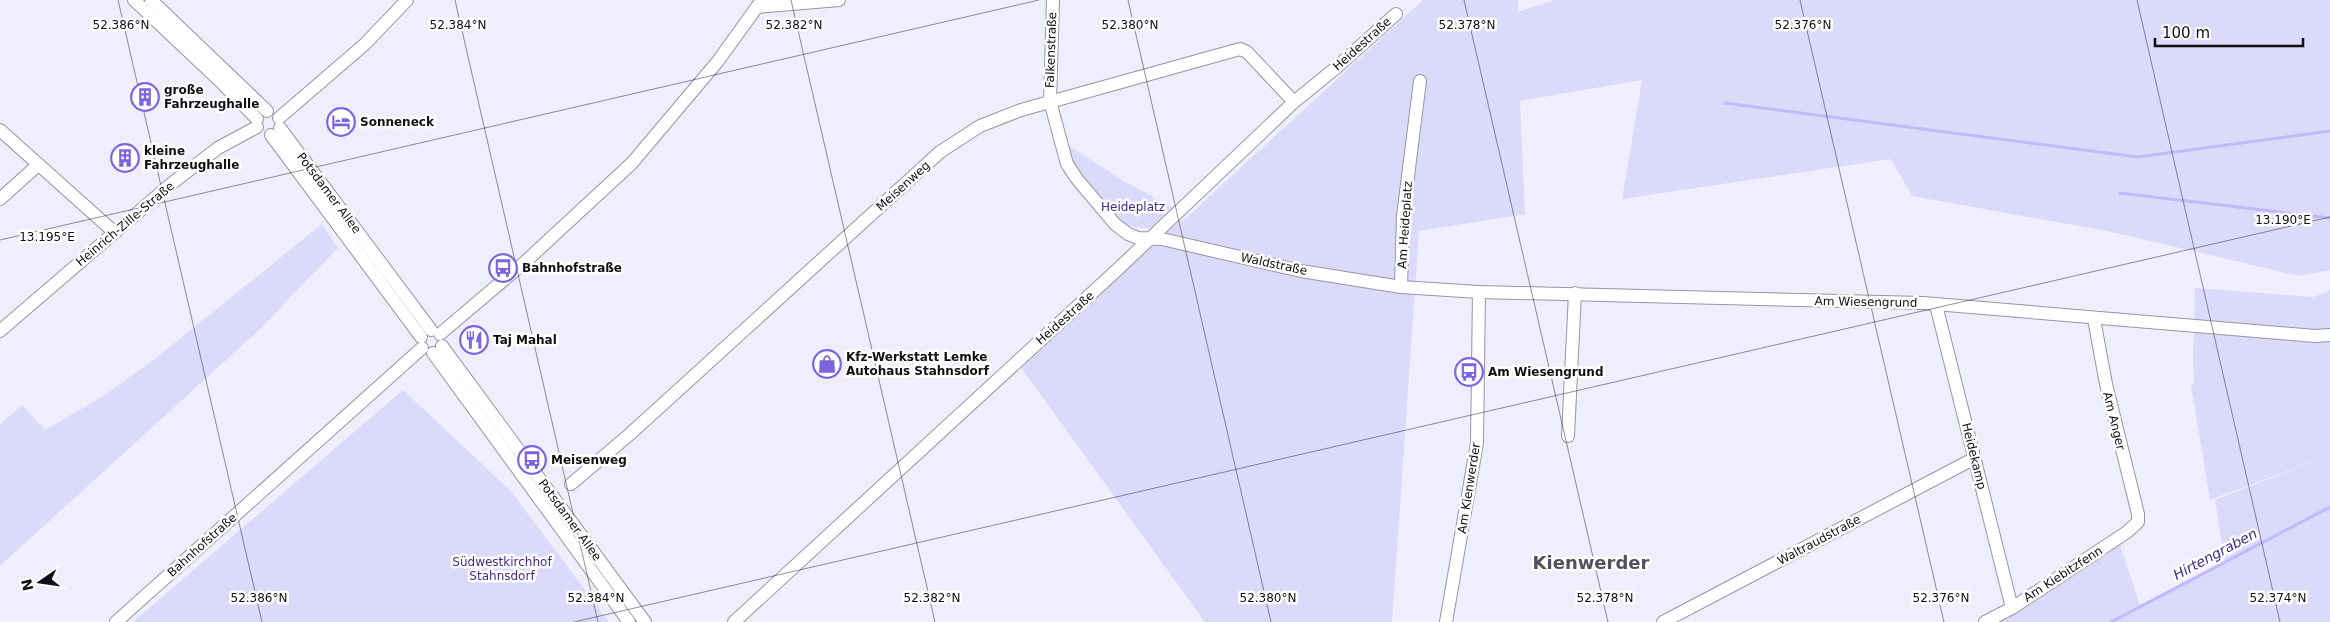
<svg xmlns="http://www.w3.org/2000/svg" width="2330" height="622" font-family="'DejaVu Sans',sans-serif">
<rect width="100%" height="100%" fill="#efeefc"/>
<g fill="#dcdafa">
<path d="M1423 0H1518V12L1554 0H2330V270L2299 276 2112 232 1912 196 1891 159 1622 199 1642 80 1520 101 1525 214 1419 231 1392 622H1205L1017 362 1149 239 1186 218Z"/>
<path d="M1063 142 1122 180 1177 210 1156 229 1124 226 1078 178Z"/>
<path d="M322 224 338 248 260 329 0 566V424L22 405 45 430 100 398 151 362Z"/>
<path d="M2195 288 2314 297 2330 290V455L2210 500 2191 385 2194 384 2193 357Z"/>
<path d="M403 390 510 490 609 622H133Z"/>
<path d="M2330 455V622H1991L2119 542 2141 608 2225 563 2215 500Z"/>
</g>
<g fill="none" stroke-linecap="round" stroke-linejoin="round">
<g stroke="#c0b9fc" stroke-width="3">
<path d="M1725 103 2138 157 2330 131"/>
<path d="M2120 193 2330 218"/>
<path d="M2111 622 2330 507"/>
</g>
<defs>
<g id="minor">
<path d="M134 0 223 84 257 119"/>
<path d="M151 0 267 111"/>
<path d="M1053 0 1050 101 1067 164 1077 179 1115 224 1128 234 1138 238 1162 239 1301 271 1401 287 1479 292 1923 303 2315 336 2330 335"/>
<path d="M757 7 839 0"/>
<path d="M279 118 365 44 407 0"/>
<path d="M280 128 431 330"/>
<path d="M0 130 114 232"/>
<path d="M271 135 421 337"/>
<path d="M0 199 38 165"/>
<path d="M1401 287 1403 216 1420 81"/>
<path d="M1936 305 2012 608"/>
<path d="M0 331 171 184 218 148 257 127"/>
<path d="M440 334 525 262 632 163 718 61 762 0"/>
<path d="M442 346 645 622"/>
<path d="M433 353 629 622"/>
<path d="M1568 436 1575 293"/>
<path d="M571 484 630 434 940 152 980 126 1021 110 1240 49 1247 52 1294 102"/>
<path d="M116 622 422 348"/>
<path d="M734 622 1118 269 1294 102 1337 67 1396 14"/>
<path d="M1446 622 1477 443 1479 292"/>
<path d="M1663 622 1975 458"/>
<path d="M1985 622 2012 608 2127 532 2138 522V514L2106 384 2094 319"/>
</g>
</defs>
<use href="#minor" stroke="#9695a2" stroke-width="14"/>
<use href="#minor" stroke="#fff" stroke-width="12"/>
</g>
<path fill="none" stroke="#0f0f13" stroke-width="1" stroke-opacity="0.45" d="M118 0 262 622M455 0 598 622M791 0 935 622M1128 0 1271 622M1464 0 1608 622M1800 0 1944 622M2137 0 2280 622M0 240 1039 0M574 622 2330 217"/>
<defs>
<symbol id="building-ring" viewBox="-11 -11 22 22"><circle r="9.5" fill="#fff" stroke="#7d64df" stroke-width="1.5"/><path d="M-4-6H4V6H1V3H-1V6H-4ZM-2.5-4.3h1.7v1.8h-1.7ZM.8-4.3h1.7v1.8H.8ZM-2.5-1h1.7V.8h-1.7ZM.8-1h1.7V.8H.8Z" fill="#7d64df"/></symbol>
<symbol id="hotel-ring" viewBox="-11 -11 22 22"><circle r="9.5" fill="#fff" stroke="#7d64df" stroke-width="1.5"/><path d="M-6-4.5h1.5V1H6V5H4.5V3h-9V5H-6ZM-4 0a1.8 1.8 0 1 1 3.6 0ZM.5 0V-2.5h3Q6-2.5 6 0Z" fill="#7d64df"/></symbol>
<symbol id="bus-ring" viewBox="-11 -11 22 22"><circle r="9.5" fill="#fff" stroke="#7d64df" stroke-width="1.5"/><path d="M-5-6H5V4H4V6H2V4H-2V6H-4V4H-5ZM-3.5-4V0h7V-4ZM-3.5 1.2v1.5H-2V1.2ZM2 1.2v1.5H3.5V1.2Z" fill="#7d64df"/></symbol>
<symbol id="restaurant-ring" viewBox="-11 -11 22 22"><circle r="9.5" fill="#fff" stroke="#7d64df" stroke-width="1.5"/><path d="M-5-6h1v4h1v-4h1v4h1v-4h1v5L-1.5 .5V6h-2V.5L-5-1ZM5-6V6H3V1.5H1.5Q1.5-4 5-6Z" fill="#7d64df"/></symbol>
<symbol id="shop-ring" viewBox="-11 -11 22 22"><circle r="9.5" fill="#fff" stroke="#7d64df" stroke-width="1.5"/><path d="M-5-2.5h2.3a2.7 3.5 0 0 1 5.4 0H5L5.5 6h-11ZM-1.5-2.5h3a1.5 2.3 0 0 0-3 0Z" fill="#7d64df"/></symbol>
</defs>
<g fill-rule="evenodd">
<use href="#building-ring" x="129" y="81" width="32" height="32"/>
<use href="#hotel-ring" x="325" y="106" width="32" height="32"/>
<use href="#building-ring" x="109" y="142" width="32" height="32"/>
<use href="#bus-ring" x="487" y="252" width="32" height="32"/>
<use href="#restaurant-ring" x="458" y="324" width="32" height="32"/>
<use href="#shop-ring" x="811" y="348" width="32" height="32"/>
<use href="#bus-ring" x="1453" y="356" width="32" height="32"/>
<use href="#bus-ring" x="516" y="444" width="32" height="32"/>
</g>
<g text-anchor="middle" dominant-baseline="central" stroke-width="5" stroke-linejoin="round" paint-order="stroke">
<g font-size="12" fill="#0f0f13" stroke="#fff">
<text transform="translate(1362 44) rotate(-42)">Heidestraße</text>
<text transform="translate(1051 50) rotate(-88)">Falkenstraße</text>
<text transform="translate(903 186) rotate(-42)">Meisenweg</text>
<text transform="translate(329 193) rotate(53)">Potsdamer Allee</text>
<text transform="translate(125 224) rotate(-40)">Heinrich-Zille-Straße</text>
<text transform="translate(1405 225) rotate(-86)">Am Heideplatz</text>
<text transform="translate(1274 264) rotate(12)">Waldstraße</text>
<text transform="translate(1866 302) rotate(1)">Am Wiesengrund</text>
<text transform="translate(1065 318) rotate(-42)">Heidestraße</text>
<text transform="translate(2114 421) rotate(76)">Am Anger</text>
<text transform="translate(1974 456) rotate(76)">Heidekamp</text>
<text transform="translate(1469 488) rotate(-81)">Am Kienwerder</text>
<text transform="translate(570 520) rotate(54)">Potsdamer Allee</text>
<text transform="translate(1819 540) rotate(-28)">Waltraudstraße</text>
<text transform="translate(202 545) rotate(-42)">Bahnhofstraße</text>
<text transform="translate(2063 574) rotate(-33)">Am Kiebitzfenn</text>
</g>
<g font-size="12" font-weight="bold" fill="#0f0f13" stroke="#fff" text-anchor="start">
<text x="164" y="90">große<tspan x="164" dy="14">Fahrzeughalle</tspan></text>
<text x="360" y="122">Sonneneck</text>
<text x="144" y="151">kleine<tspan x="144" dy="14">Fahrzeughalle</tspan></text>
<text x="522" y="268">Bahnhofstraße</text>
<text x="493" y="340">Taj Mahal</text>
<text x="846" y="357">Kfz-Werkstatt Lemke<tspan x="846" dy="14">Autohaus Stahnsdorf</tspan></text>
<text x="1488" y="372">Am Wiesengrund</text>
<text x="551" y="460">Meisenweg</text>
</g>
<g font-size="12" fill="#422987" stroke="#fff">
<text x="1133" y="207">Heideplatz</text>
<text x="502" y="562">Südwestkirchhof<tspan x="502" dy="14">Stahnsdorf</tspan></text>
</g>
<g font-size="14" font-style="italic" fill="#432a88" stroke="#fff">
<text transform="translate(2215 554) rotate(-28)">Hirtengraben</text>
</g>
<g font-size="18" font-weight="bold" fill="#51505c" stroke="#fff">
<text x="1591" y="562">Kienwerder</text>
</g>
</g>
<g font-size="12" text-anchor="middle" fill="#0f0f13" stroke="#fff" stroke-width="5" stroke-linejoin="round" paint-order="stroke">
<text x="121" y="29">52.386°N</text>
<text x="458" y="29">52.384°N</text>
<text x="794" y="29">52.382°N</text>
<text x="1130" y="29">52.380°N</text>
<text x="1467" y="29">52.378°N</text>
<text x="1803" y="29">52.376°N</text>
<text x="2283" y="224">13.190°E</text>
<text x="47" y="241">13.195°E</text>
<text x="259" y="602">52.386°N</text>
<text x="596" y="602">52.384°N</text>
<text x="932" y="602">52.382°N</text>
<text x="1268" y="602">52.380°N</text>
<text x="1605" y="602">52.378°N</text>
<text x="1941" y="602">52.376°N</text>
<text x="2278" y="602">52.374°N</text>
</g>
<g transform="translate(40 582) rotate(257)" stroke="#ffffff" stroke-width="4" paint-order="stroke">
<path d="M0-4L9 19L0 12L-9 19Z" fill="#0f0f13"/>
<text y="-8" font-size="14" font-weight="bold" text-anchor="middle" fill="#0f0f13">N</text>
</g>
<path d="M2155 38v8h148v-8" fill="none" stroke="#0f0f13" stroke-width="2.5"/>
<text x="2162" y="38" font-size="15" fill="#0f0f13" stroke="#ffffff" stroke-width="4" paint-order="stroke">100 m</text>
</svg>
